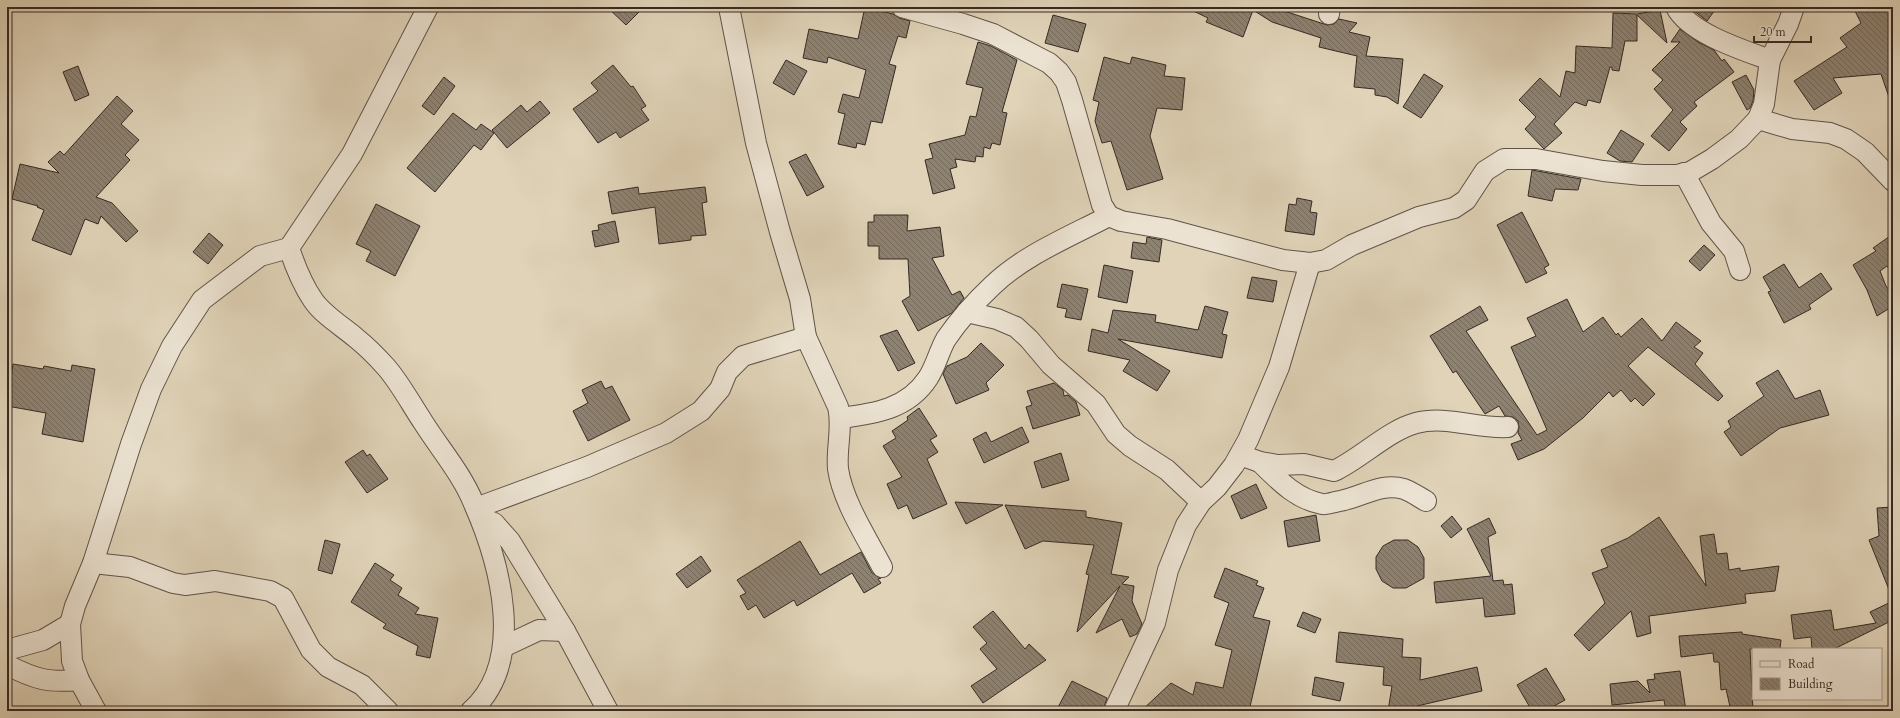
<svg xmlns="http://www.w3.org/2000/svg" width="1900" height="718" font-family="Cardo,serif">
<defs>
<pattern id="building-back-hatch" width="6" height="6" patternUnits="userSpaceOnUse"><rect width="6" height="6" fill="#8e8271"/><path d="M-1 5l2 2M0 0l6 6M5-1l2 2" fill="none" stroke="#756b5d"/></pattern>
</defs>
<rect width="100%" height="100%" fill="#e0d3b8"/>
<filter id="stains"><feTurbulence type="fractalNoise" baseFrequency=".005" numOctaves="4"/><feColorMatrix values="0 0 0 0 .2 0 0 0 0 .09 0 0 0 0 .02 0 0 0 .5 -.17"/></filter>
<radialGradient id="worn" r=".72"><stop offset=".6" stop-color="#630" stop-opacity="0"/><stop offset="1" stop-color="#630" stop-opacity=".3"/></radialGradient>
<g fill="url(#building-back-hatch)" stroke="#362a24">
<path d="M607 7H644L626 25Z"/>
<path d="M865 7 893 14 899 18 910 21 906 38 898 36 889 64 896 66 882 123 871 121 865 145 857 143 856 148 838 144 845 114 838 112 843 94 859 98 866 70 828 57 827 63 803 58 809 29 858 39Z"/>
<path d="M1185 7H1272L1327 25 1334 24 1339 19 1357 23 1349 32 1370 37 1366 56 1403 59 1398 104 1387 97 1375 95V89L1354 87 1357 56 1319 47 1321 38 1272 22 1253 10 1243 37 1206 22 1208 18Z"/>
<path d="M1695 7H1717L1707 21 1693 10Z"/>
<path d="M1864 7H1893V102L1891 103 1881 74 1833 78 1842 93 1814 110 1794 81 1847 47 1840 38 1861 23 1855 11Z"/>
<path d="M1660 10 1667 43 1637 15V41H1625L1619 71 1612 70V67H1610L1600 103 1588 100 1586 106 1575 102 1554 124 1562 133 1544 149 1525 129 1536 117 1519 100 1540 78 1560 97 1566 71 1575 73 1576 46 1612 48 1613 13 1637 14Z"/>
<path d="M1053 15 1086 24 1078 52 1045 43Z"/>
<path d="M1680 29 1698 42 1714 50 1722 61 1724 59 1734 72 1694 102 1697 106 1680 122 1687 129 1669 151 1651 136 1673 110 1654 89 1663 80 1652 70 1680 42H1671Z"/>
<path d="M978 42 991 46 1017 60 1002 112 1007 113 1000 145 992 143 990 149 984 147 983 157 976 156 975 162 955 159 957 167 950 169 955 188 933 194 925 160 933 158 929 144 965 135 970 116 976 117 983 88 966 84Z"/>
<path d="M1104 57 1130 64 1132 57 1166 65 1164 76 1185 78 1182 110 1157 108 1150 136 1163 179 1127 190 1111 141 1102 143 1095 121 1099 102 1093 100Z"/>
<path d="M786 60 807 71 794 95 773 83Z"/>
<path d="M613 65 631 87 633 86 646 106 641 109 649 120 620 138 616 132 598 143 573 109 598 91 591 83Z"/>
<path d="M78 66 89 95 75 101 63 72Z"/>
<path d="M1424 74 1443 86 1421 118 1403 107Z"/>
<path d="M1746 75 1754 90 1753 101 1750 108 1747 110 1732 82Z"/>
<path d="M444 77 455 86 434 115 422 106Z"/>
<path d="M117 96 133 111 121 124 139 140 125 155 130 160 96 197 112 203 138 231 126 242 101 216 98 224 85 219 71 255 32 240 44 210 37 207 38 206 12 199 20 164 59 173 48 162 60 151 64 155Z"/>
<path d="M540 101 550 113 507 148 492 130 521 105 527 112Z"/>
<path d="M453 113 476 130 481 124 494 133 481 150 474 145 435 192 407 168Z"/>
<path d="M1621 130 1644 144 1632 162 1620 161 1607 153Z"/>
<path d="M806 154 824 187 807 196 789 162Z"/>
<path d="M1532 170 1581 179 1578 190 1555 189 1552 201 1528 196Z"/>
<path d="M638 187 639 194 705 187 707 202 702 203 706 235 691 236V240L659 244 655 207 612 214 608 192Z"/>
<path d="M1297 198 1312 201 1310 212 1317 213 1314 235 1285 231 1289 204 1296 205Z"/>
<path d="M376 204 420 226 395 276 366 261 371 251 356 244Z"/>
<path d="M1522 212 1549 265 1544 268 1547 273 1526 283 1497 225Z"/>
<path d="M874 215H908L907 231 940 227 944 256 932 258 952 295 960 291 964 298 952 313 918 331 902 301 910 296 908 259H879V246H868V222H874Z"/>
<path d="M615 221 619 242 595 247 592 231 599 230 598 225Z"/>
<path d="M209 233 223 245 208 264 193 252Z"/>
<path d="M1893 234V274L1887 266 1880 271 1886 286 1893 296V306L1877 316 1867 290 1853 265 1876 251 1873 248Z"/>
<path d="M1147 237 1162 240 1159 262 1131 258 1133 242 1146 244Z"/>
<path d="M1704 245 1715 255 1700 271 1689 261Z"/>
<path d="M1784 264 1799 288 1821 273 1832 289 1809 305 1811 309 1784 323 1768 292 1771 291 1763 277Z"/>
<path d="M1104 265 1133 271 1127 303 1098 297Z"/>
<path d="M1252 277 1277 281 1273 302 1247 298Z"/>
<path d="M1062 284 1088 289 1081 320 1065 317 1067 309 1057 307Z"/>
<path d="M1567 299 1583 332 1603 317 1616 335 1618 333 1621 337 1642 318 1662 341 1676 322 1701 341 1694 347 1703 353 1695 364 1723 396 1718 401 1648 347 1628 366 1655 394 1643 406 1635 398 1631 402 1621 390 1613 397 1609 392 1583 418 1544 449 1518 460 1511 444 1522 440 1518 433 1519 427 1518 421 1513 417 1505 416 1499 406 1485 414 1456 371 1453 373 1430 336 1480 306 1488 320 1466 331 1537 435 1547 430 1511 347 1536 336 1527 318Z"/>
<path d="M1205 306 1228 312 1222 334 1227 335 1222 358 1118 339 1170 371 1157 391 1123 371 1130 360 1088 351 1092 329 1108 333 1113 310 1156 315 1155 322 1198 330Z"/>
<path d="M897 330 915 363 898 371 880 336Z"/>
<path d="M981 343 1004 365 986 383 989 390 956 404 943 374 947 366 967 357Z"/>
<path d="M13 364 43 369 44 366 71 371 72 365 95 369 83 442 42 434 46 413 7 406Z"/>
<path d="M1778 370 1795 399 1820 390 1829 415 1780 428 1741 456 1724 432 1731 427 1728 421 1764 396 1756 383Z"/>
<path d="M601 381 605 389 612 386 630 420 588 441 573 411 588 403 582 390Z"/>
<path d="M1054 383 1063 390 1064 396 1068 395 1076 402 1080 415 1033 429 1026 407 1032 405 1027 391Z"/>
<path d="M919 408 937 436 930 440 938 452 927 459 947 504 913 519 907 505 898 509 887 484 902 477 883 446 896 438 892 431 908 420 907 417Z"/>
<path d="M1022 427 1029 442 984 463 973 439 986 432 991 442Z"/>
<path d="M363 450 367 456 370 454 388 479 367 493 345 462Z"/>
<path d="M1061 453 1069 480 1042 488 1034 462Z"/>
<path d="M1256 484 1267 508 1241 519 1231 496Z"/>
<path d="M955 502 1003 505 966 524Z"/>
<path d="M1005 505 1086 511V517L1122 523 1111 574 1129 577 1122 584 1134 586 1132 601 1142 624 1137 634 1130 637 1122 619 1096 633 1120 586 1077 632 1089 575 1086 574 1094 545 1043 541 1025 549Z"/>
<path d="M1893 507V597H1892L1869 540 1879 536 1877 508Z"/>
<path d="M1316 515 1320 541 1288 547 1284 521Z"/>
<path d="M1452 516 1462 529 1451 538 1441 526Z"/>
<path d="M1659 517 1706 586 1700 536 1714 534 1717 554 1727 553 1729 570 1740 568V571L1779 566 1775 591 1745 594 1746 603 1649 616 1651 633 1637 637 1631 611 1589 651 1574 635 1605 603 1592 573 1608 567 1601 550 1628 538Z"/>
<path d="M1489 518 1496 533 1488 537 1493 581 1503 580 1504 585 1512 584 1515 614 1485 617 1483 598 1436 603 1434 582 1491 576 1467 529Z"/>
<path d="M325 540 340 544 332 574 318 570Z"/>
<path d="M1394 540H1408L1418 547 1424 558V578L1406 588H1393L1382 581 1376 569V557L1383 546Z"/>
<path d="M800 541 820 575 861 552 872 573 881 578 878 579 881 583 864 593 852 573 797 606 794 600 764 618 756 605 748 610 740 596 746 593 737 580Z"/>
<path d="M701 556 711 571 687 588 676 574Z"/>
<path d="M375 563 394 575 390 580 402 588 398 595 419 608 415 614 438 618 430 658 416 655 418 646 383 628 386 624 351 602Z"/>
<path d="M1225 568 1258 581 1256 585 1264 588 1253 617 1270 621 1249 711H1141L1171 683 1193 695 1196 682 1223 688 1232 650 1215 645 1229 603 1214 597Z"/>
<path d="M1893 601V620L1834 649H1812L1811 637 1794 639 1791 615 1831 610 1834 630 1876 623 1870 612Z"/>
<path d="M993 611 1025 649 1029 644 1046 660 983 703 971 686 997 669 980 649 987 643 973 627Z"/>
<path d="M1303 612 1321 619 1315 633 1297 626Z"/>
<path d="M1339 632 1403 639 1402 657 1421 658 1420 680 1477 667 1482 691 1417 706 1416 711H1388L1392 686 1383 685 1384 667 1336 662Z"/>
<path d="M1742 632V634L1781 640 1780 649H1750L1753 711H1731L1726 689 1721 690 1719 662H1714L1713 653 1681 657 1679 636Z"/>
<path d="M1546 668 1565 700 1545 711H1532L1517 685Z"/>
<path d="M1680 671 1686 711H1666L1664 700 1612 705 1610 684 1638 681 1650 693 1647 680 1655 679 1654 674Z"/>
<path d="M1315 677 1344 683 1340 701 1312 695Z"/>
<path d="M1072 681 1107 698 1103 711H1056Z"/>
</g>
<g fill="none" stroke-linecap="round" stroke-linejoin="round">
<defs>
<g id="minor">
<path d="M428 7 352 154 289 248C295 266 302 284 313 300 323 315 342 326 356 338 366 346 377 357 386 367 400 383 411 404 423 422 440 449 462 474 474 504 500 563 527 661 471 711"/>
<path d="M729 7 756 143 780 232 800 299 806 337 838 407C843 428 836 448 838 469 843 502 867 538 882 567"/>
<path d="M902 7 963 24 993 34 1049 63 1059 72 1066 82 1072 100 1102 205 1109 216 1121 221 1167 229 1283 260 1310 263 1326 260 1352 245 1419 217 1454 208 1466 200 1485 171 1504 159H1536L1603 171 1642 175H1677L1690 172 1712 159 1739 139 1758 119 1764 104 1770 60 1788 24 1794 7"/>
<path d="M1676 7C1689 33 1743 50 1770 60"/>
<path d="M1329 14 1330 7"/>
<path d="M1758 119 1792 129 1830 133 1846 139 1865 152 1893 181"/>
<path d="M1684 173 1711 223 1734 251 1740 270"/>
<path d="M967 312 997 319 1016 327 1029 339 1051 365 1096 404 1116 434 1130 446 1167 470 1201 502"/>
<path d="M840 418C874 414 908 409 928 378 936 366 939 351 946 339 959 320 975 302 992 286 1024 255 1069 237 1109 216"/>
<path d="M1240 455 1260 462 1278 465 1304 464 1334 471C1360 459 1389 430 1416 423 1446 415 1477 429 1508 427"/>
<path d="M1260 462C1278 480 1296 499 1322 504 1327 505 1334 502 1340 501 1362 497 1381 482 1404 489 1412 492 1419 497 1426 501"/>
<path d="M476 508 587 467 666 433 701 411 720 389 727 372 743 356 806 337"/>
<path d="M480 517 494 523 510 541 565 631 608 711"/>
<path d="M93 563 130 567 173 583 185 585 215 581 270 591 283 598 311 650 328 667 362 685 388 711"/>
<path d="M503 647 539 630 565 631"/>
<path d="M7 650 43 640 70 624"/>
<path d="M7 665C35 679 47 683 79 680"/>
<path d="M96 711 79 680 72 661 70 624 75 606 93 563 131 444 151 389 172 346 202 300 260 256 289 248"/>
<path d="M1114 711 1155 623 1168 570 1186 525 1201 502 1217 487 1234 465 1248 440 1279 367 1310 263"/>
</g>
</defs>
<use href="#minor" stroke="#605449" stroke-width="22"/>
<use href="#minor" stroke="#ebe2d1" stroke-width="20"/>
</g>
<rect width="1900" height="718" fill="none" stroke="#e0d3b8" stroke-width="24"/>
<rect x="8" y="8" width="1884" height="702" fill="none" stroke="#362a24" stroke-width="2"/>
<rect x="12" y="12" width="1876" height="694" fill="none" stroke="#362a24"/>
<rect x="1752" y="648" width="130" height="52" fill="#ebe2d1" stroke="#a3988c"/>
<rect x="1760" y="661" width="20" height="6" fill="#ebe2d1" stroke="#a3988c"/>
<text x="1788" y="668" font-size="12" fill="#362a24">Road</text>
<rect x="1760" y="678" width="20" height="12" fill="url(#building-back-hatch)" stroke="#a3988c"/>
<text x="1788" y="688" font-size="12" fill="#362a24">Building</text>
<path d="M1754 36v6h57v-6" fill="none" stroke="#362a24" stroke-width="2"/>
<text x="1760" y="36" font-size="12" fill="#362a24" stroke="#ebe2d1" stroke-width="3" paint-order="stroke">20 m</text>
<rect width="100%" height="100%" filter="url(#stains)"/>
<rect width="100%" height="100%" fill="url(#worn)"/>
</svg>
